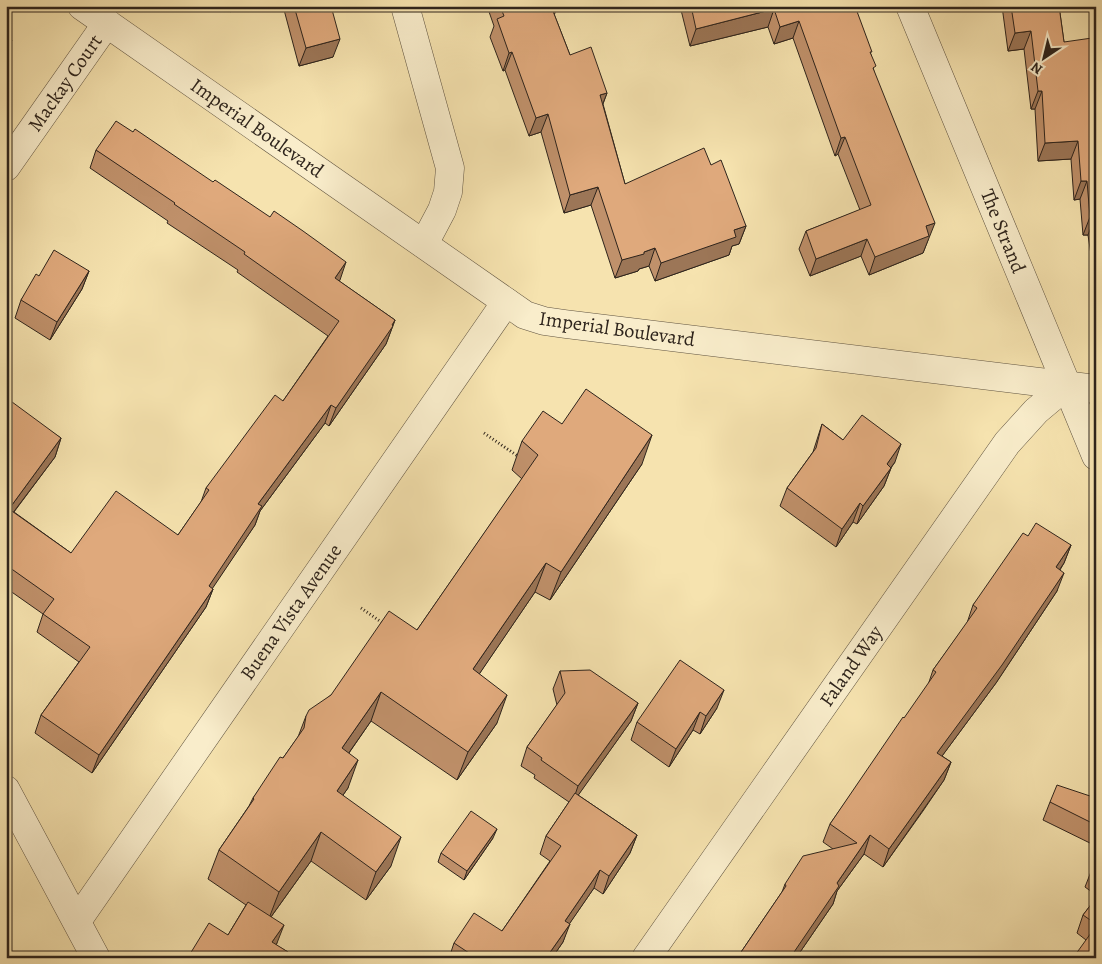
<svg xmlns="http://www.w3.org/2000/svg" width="1102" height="964" font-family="Alegreya,serif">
<rect width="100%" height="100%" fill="#f6e3af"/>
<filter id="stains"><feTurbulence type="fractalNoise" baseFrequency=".004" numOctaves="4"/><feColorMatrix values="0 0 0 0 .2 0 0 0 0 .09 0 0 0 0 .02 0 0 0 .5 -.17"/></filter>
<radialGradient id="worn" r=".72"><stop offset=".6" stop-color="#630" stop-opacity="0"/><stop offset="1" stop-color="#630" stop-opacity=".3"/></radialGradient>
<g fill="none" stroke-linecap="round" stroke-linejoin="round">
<defs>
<g id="street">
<path d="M82 6 525 315 544 321 565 324 1096 389"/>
<path d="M405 6 450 168 448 192 442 210 424 244"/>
<path d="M910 6 1096 456"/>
<path d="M6 167 107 23"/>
<path d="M6 790 96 958"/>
<path d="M77 921 506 302"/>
<path d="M646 958 1007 443 1036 411 1067 385"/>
</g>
</defs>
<use href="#street" stroke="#605441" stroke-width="29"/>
<g stroke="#2e241c" stroke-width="3" stroke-dasharray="1 2.5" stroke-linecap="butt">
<path d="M484 433 519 457"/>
<path d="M361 608 384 624"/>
</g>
<use href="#street" stroke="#f9edcb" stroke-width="28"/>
</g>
<g fill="#c0916b" stroke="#2e241c">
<path d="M222 6H234L231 12Z"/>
<path d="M283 6H331L333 57 299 66Z"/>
<path d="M487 6H557L554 14 570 55 607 93 603 104 625 184 711 165 746 226 739 244 732 246 729 255 655 281 649 266 639 269 638 271 615 278 591 205 564 213 541 132 529 136 505 70 503 71 490 37 494 26Z"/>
<path d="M680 6H856L855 7 871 55 874 72 928 240 923 253 869 275 861 256 810 276 799 249 806 231 860 210 838 154 835 156 793 38 774 44 768 27 690 46Z"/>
<path d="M1002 6H1059L1064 42 1096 74V271L1093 268 1088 235H1083L1080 199 1074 200 1071 159 1038 161 1035 109H1031L1024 49 1008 51Z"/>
<path d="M96 150 339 281 395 320 386 344 329 426 325 423 260 511 255 525 212 588 213 589 206 607 92 773 35 733 41 715 79 662 37 632 43 614 6 588V402L61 438 55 457 14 512 71 553 178 535 201 502 206 488 283 401 328 336 237 272 238 270 167 223 168 221 90 168Z"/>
<path d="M89 271 82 289 50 340 15 318 21 300 39 276Z"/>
<path d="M562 424 642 464 550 600 535 592 479 674 497 723 457 780 371 721 349 753 348 788 343 795 391 866 366 900 311 861 271 917 277 943 276 945 288 952 286 958H188L190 954 228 935 246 905 208 879 219 850 249 806 253 798 283 758 298 737 306 716 331 695 417 630 522 479 512 470 522 441Z"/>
<path d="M822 424 843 440 895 462 891 468 884 486 857 524 853 522 836 547 780 506 787 488 813 452Z"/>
<path d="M1028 536 1071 545 1064 563 1060 570 1057 591 996 683 942 756 951 762 944 780 923 811 883 867 864 854 837 891 833 904 796 958H737L782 892 785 884 833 849 823 842 830 824 928 685 933 670 967 623 973 605Z"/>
<path d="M560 671 638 703 631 721 578 795 637 835 630 853 603 894 594 888 569 924 563 942 552 958H449L454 943 502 931 550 861 540 854 546 836 569 802 534 778 535 775 521 766 527 747 557 705 553 689Z"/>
<path d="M717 708 700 734 693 730 669 767 631 740 637 722Z"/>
<path d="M1096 798V846L1043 820 1050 802Z"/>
<path d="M493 838 464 880 438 862 441 853Z"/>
<path d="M1096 864V895L1085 887 1092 869Z"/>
<path d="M1096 898V958L1086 940 1077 933 1083 915Z"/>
</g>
<g fill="#9c7657" stroke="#2e241c">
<path d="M548 6H557L554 16Z"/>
<path d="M774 9 768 27 690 46 696 29Z"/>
<path d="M799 21 793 38 774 44 780 27Z"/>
<path d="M1031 31 1024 49 1008 51 1015 33Z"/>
<path d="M340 39 333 57 299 66 306 48Z"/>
<path d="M12 40 6 54V47Z"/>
<path d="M512 52 505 70 503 71 509 53Z"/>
<path d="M1038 91H1042L1035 109H1031Z"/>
<path d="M607 93 600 111V95Z"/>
<path d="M548 114 541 132 529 136 536 118Z"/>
<path d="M845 137 838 154 835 156 841 138Z"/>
<path d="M1078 141 1071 159 1038 161 1045 143Z"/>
<path d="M1081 181H1087L1080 199 1074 200Z"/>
<path d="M598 187 591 205 564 213 570 195Z"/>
<path d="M1090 217H1095L1088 235H1083Z"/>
<path d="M935 223 923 253 869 275 875 257 926 226Z"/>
<path d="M746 226 739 244 732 246 729 255 655 281 661 263 734 230Z"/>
<path d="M867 239 861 256 810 276 816 259Z"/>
<path d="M655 248 649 266 639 269 638 271 615 278 622 260Z"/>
<path d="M346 262 340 280 328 296 335 278Z"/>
<path d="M89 271 82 289 50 340 57 322Z"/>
<path d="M395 320 386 344 329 426 336 408Z"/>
<path d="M331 405 325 423 260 511 255 525 202 604 209 586 258 504Z"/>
<path d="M652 435 642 464 550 600 561 572Z"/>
<path d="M61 438 55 457 6 522 9 509Z"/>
<path d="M901 444 895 462 880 482 887 464Z"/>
<path d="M891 468 884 486 857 524 863 506Z"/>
<path d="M860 503 853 522 836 547 842 529Z"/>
<path d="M1071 545 1064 563 1049 585 1056 567Z"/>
<path d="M546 563 535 592 463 698 473 669Z"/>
<path d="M1064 573 1057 591 996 683 931 771 937 753Z"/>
<path d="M213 589 206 607 92 773 99 755Z"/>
<path d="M724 690 717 708 700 734 706 716Z"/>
<path d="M381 692 371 721 332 777 342 748Z"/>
<path d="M507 695 497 723 457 780 468 752Z"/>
<path d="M638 703 631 721 572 804 578 786Z"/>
<path d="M700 712 693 730 669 767 676 749Z"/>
<path d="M358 760 348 788 326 819 337 791Z"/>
<path d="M951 762 944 780 883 867 889 849Z"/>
<path d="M497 829 493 838 464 880 467 871Z"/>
<path d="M321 832 311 861 268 921 279 892Z"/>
<path d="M637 835 630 853 603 894 609 876Z"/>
<path d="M870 835 864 854 837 891 833 904 796 958H790L837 883Z"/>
<path d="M401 837 391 866 366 900 376 872Z"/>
<path d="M600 870 594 888 559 939 565 921Z"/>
<path d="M570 924 563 942 552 958H546Z"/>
<path d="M284 925 277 943 267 958 272 942Z"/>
</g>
<g fill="#dfa97c" stroke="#2e241c">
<path d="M294 6H331L340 39 306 48Z"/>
<path d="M500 6H551L570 55 591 47 607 93 600 95 625 184 704 148 711 165 721 160 746 226 734 230 736 237 661 263 655 248 644 252V254L622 260 598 187 570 195 548 114 536 118 512 52 509 53 497 19 504 16Z"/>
<path d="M691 6H855L872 52H870L876 66 873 68 935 223 926 226 929 236 875 257 867 239 816 259 806 231 871 205 845 137 841 138 799 21 780 27 774 9 696 29Z"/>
<path d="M1011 6H1059L1064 42 1092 38 1096 74V222L1095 217H1090L1087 181H1081L1078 141 1045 143 1042 91H1038L1031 31 1015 33Z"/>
<path d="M6 36 12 40 6 47Z"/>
<path d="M116 121 133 132 135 129 213 182 215 180 270 217 274 211 303 231 346 262 335 278 395 320 392 325 393 326 336 408 331 405 258 504 262 506 209 586 213 589 99 755 41 715 90 647 43 614 54 599 6 565V402L8 399 61 438 9 509 71 553 116 491 178 535 209 490 206 488 275 395 283 401 339 321 244 254 245 252 174 204 175 203 96 150Z"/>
<path d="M54 250 89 271 57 322 21 300 36 274 39 276Z"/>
<path d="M586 389 652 435 561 572 546 563 473 669 507 695 468 752 381 692 342 748 358 760 337 791 401 837 376 872 321 832 279 892 219 850 254 799 253 798 280 757 283 758 304 728 306 716 309 710 331 695 389 611 417 630 538 455 522 441 543 411 562 424Z"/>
<path d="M862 415 901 444 887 464 891 468 863 506 860 503 842 529 787 488 816 448 822 424 843 440Z"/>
<path d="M1036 523 1071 545 1056 567 1064 573 1002 665 937 753 951 762 929 793 889 849 870 835 837 883 839 886 790 958H737L786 886 785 884 803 856 857 843 830 824 903 717 904 718 936 672 933 670 977 608 973 605 1023 533 1028 536Z"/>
<path d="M680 660 724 690 706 716 700 712 676 749 637 722Z"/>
<path d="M590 670 638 703 578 786 541 760 542 758 527 747 565 693 560 671Z"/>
<path d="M1057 785 1096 798V825L1050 802Z"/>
<path d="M575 793 637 835 609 876 600 870 565 921 570 924 546 958H474L475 957 454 943 474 913 502 931 561 846 546 836Z"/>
<path d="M471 811 497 829 467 871 441 853Z"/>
<path d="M1096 864V872L1092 869Z"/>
<path d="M1096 898V924L1083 915Z"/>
<path d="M248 902 284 925 272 942 288 952 284 958H196L190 954 209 923 228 935Z"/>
<path d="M1096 926V958H1073Z"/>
</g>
<g text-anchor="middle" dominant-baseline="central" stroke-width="4.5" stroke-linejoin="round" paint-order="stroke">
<g font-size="20" fill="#2e241c" stroke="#f9edcb">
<text transform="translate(65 83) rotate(-55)">Mackay Court</text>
<text transform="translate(257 128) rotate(35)">Imperial Boulevard</text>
<text transform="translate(1003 231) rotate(68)">The Strand</text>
<text transform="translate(617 329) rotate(8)">Imperial Boulevard</text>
<text transform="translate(291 612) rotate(-55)">Buena Vista Avenue</text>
<text transform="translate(851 666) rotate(-55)">Faland Way</text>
</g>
</g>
<rect width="1102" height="964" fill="none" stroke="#f6e3af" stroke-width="25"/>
<rect x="8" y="8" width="1087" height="949" fill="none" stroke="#2e241c" stroke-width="2.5"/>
<rect x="12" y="12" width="1077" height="939" fill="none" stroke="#2e241c"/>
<g transform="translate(1044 58) rotate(215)" stroke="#f9edcb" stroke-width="4" paint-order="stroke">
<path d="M0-4L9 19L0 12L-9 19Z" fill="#2e241c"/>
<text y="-8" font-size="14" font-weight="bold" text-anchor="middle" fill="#2e241c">N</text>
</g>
<rect width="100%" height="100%" filter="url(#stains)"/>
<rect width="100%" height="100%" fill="url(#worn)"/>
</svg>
